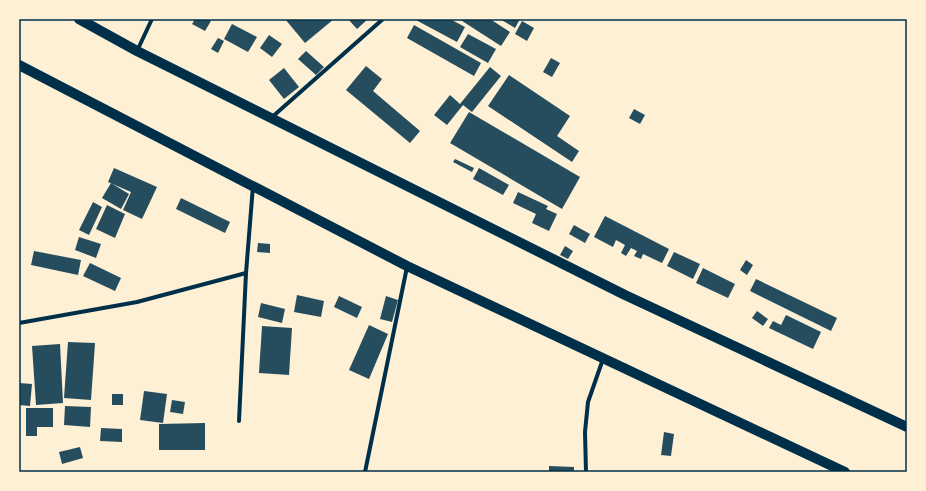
<svg xmlns="http://www.w3.org/2000/svg" width="926" height="491" font-family="Ubuntu,sans-serif">
<rect width="100%" height="100%" fill="#fdf0d5"/>
<g fill="#264d5e">
<path d="M195 19H207L211 21 205 31 192 24Z"/>
<path d="M285 19H334L305 43Z"/>
<path d="M348 19H368L357 29Z"/>
<path d="M414 19H450L465 27 457 42Z"/>
<path d="M459 19H490L510 32 501 46Z"/>
<path d="M500 19H520L515 28Z"/>
<path d="M522 21 534 28 527 41 515 34Z"/>
<path d="M232 24 257 37 248 52 224 39Z"/>
<path d="M414 25 481 63 474 76 407 38Z"/>
<path d="M468 34 496 49 488 63 460 47Z"/>
<path d="M269 35 282 44 272 57 260 48Z"/>
<path d="M218 38 224 41 218 53 211 49Z"/>
<path d="M306 51 324 67 316 75 298 59Z"/>
<path d="M551 58 560 63 552 77 543 72Z"/>
<path d="M366 66 382 79 373 91 420 131 410 143 346 90Z"/>
<path d="M490 67 501 76 472 112 463 105 447 125 434 115 450 95 460 104Z"/>
<path d="M284 68 299 87 284 99 269 80Z"/>
<path d="M509 75 570 116 557 136 579 151 572 162 488 106Z"/>
<path d="M634 109 645 115 640 124 629 118Z"/>
<path d="M469 112 580 177 562 209 450 143Z"/>
<path d="M455 159 474 168 472 172 453 162Z"/>
<path d="M114 168 157 187 142 219 123 210 131 192 108 182Z"/>
<path d="M479 168 509 185 503 195 473 179Z"/>
<path d="M111 183 129 194 121 209 102 198Z"/>
<path d="M518 192 548 206 546 209 557 214 549 231 532 223 536 214 513 203Z"/>
<path d="M181 198 230 222 225 233 176 209Z"/>
<path d="M93 202 102 207 89 235 79 230Z"/>
<path d="M107 205 125 214 115 238 96 229Z"/>
<path d="M605 216 669 249 662 263 643 254 641 259 634 256 637 251 631 248 626 256 621 253 625 245 616 240 613 247 594 237Z"/>
<path d="M574 225 590 234 585 243 569 234Z"/>
<path d="M79 237 101 244 96 258 75 250Z"/>
<path d="M258 243 270 244V253L257 252Z"/>
<path d="M565 246 573 251 568 259 560 255Z"/>
<path d="M34 251 81 260 78 275 31 265Z"/>
<path d="M674 252 700 264 693 279 667 266Z"/>
<path d="M746 260 753 265 747 275 740 270Z"/>
<path d="M90 263 121 278 115 291 83 276Z"/>
<path d="M703 268 735 284 728 298 696 283Z"/>
<path d="M756 279 837 318 831 331 750 291Z"/>
<path d="M297 295 324 301 321 317 294 312Z"/>
<path d="M339 296 362 307 357 318 334 307Z"/>
<path d="M386 296 398 300 392 322 380 319Z"/>
<path d="M261 303 285 309 282 323 258 317Z"/>
<path d="M757 311 768 319 763 326 752 318Z"/>
<path d="M786 315 821 332 813 349 769 328 773 321 781 325Z"/>
<path d="M369 325 388 334 369 379 349 370Z"/>
<path d="M262 326 292 328 289 375 259 373Z"/>
<path d="M68 342 95 343 91 400 64 398Z"/>
<path d="M60 344 63 403 36 405 32 346Z"/>
<path d="M19 383 32 384 30 406 19 405Z"/>
<path d="M144 391 167 394 163 423 140 420Z"/>
<rect x="112" y="394" width="11" height="11"/>
<path d="M172 400 185 402 183 414 170 412Z"/>
<path d="M65 406 91 407 90 427 64 425Z"/>
<path d="M26 408H53V427H37V436H26Z"/>
<path d="M205 423V450H159V424Z"/>
<path d="M101 428 122 429V442L100 441Z"/>
<path d="M664 432 674 434 671 456 661 455Z"/>
<path d="M80 447 83 458 62 464 59 452Z"/>
<path d="M549 466 574 467V472H549Z"/>
</g>
<g fill="none" stroke-linecap="round" stroke-linejoin="round">
<g stroke="#003049" stroke-width="4">
<path d="M137 51 152 19"/>
<path d="M271 118 383 19"/>
<path d="M19 323 137 302 246 273"/>
<path d="M239 421 246 273 253 186"/>
<path d="M365 472 407 267"/>
<path d="M586 472 585 432 588 402 603 359"/>
</g>
<g stroke="#003049" stroke-width="10">
<path d="M79 19 137 51 625 295 907 427"/>
<path d="M19 65 407 266 845 472"/>
</g>
</g>
<rect width="926" height="491" fill="none" stroke="#fdf0d5" stroke-width="40"/>
<rect x="20" y="20" width="886" height="451" fill="none" stroke="#003049" stroke-width="1.5"/>
</svg>
